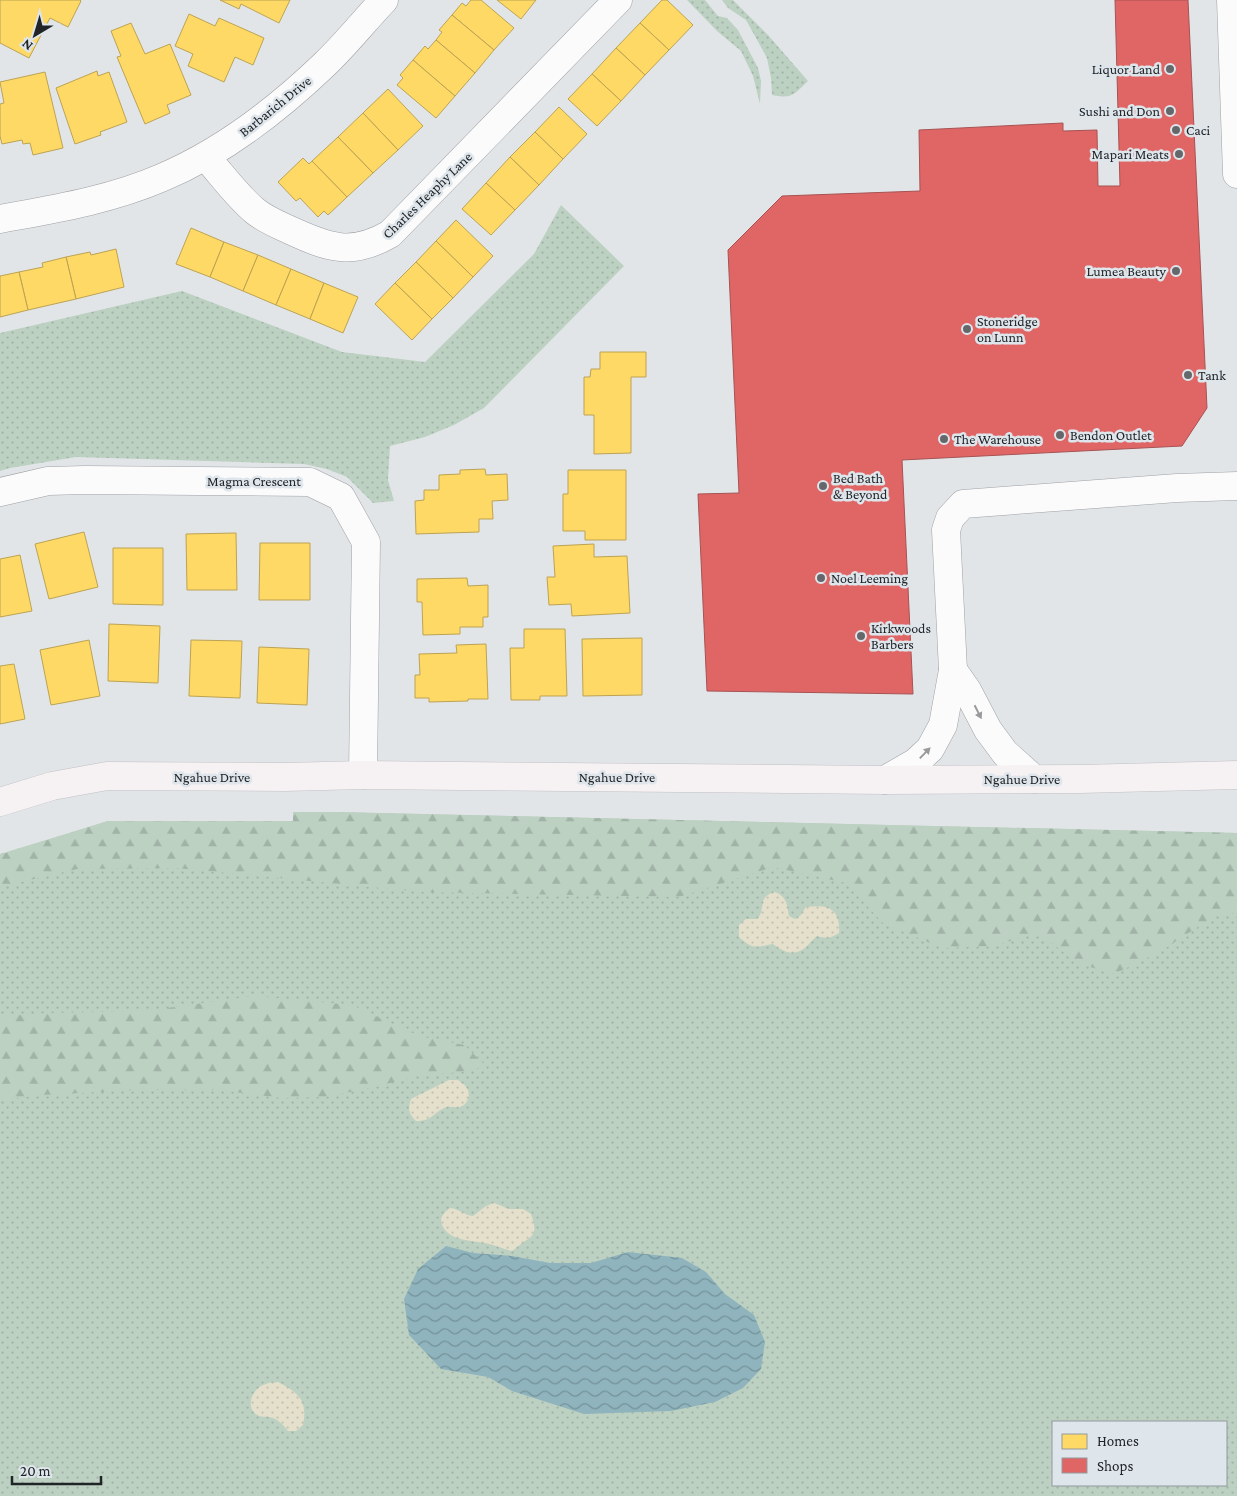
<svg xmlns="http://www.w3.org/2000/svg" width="1237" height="1496" font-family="'Crimson Pro',serif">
<defs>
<pattern id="grass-dots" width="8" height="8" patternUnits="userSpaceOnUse" patternTransform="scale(1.25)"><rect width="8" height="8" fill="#bcd1c2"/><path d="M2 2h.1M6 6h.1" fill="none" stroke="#a1b3a7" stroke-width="1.8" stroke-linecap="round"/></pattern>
<pattern id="forest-firs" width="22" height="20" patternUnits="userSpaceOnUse" patternTransform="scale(1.25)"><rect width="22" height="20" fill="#bcd1c2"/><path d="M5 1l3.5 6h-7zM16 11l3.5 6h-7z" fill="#a1b3a7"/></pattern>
<pattern id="sand-dots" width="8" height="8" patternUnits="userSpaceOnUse" patternTransform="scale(1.25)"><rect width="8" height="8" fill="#e4e0cc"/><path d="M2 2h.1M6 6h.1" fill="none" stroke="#c3c0af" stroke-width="1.8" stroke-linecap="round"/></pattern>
<pattern id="water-waves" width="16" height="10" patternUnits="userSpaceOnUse" patternTransform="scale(1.25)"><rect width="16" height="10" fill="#8fb4bd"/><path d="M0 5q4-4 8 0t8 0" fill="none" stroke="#74929a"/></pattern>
</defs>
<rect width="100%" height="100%" fill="#e2e5e8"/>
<g fill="url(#grass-dots)" fill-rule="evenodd">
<path d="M687 0H705L718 16 727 18 738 30 758 68 761 81 760 104 753 76 741 51 717 31Z"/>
<path d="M722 0H733L768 35 808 81C793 95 793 99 772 95L771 78 767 58 746 20 728 8Z"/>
<path d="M561 205 624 266 484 408 454 425 425 437 390 446 388 480 394 501 373 503 347 477 327 469 304 464 76 457 10 468 0 471V333L182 291 342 352 425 362 534 254Z"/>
<path d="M293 812H334L1237 833V1496H0V854L108 821H293ZM1053 1422H1226V1485H1053Z"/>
</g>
<g fill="url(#forest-firs)">
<path d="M293 812H334L1237 833V913L1216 915 1161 951 1114 974 1077 963 1038 932 995 946 942 948 883 923 846 883 773 867 679 897 422 892 176 868 77 869 0 887V855L108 821H293Z"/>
<path d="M254 996 352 1005 419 1036 464 1045 486 1066 462 1072 421 1075 375 1087 324 1097 281 1098 219 1090H135L41 1095 0 1100V1016L50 1013 146 1011Z"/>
</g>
<g fill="url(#sand-dots)">
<path d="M775 892C787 897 787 904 789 916L795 919 800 916 806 907C827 904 841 908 839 933 831 938 827 939 817 936 813 939 810 943 806 947 795 957 783 952 773 944 756 947 753 950 739 937V925L746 919H757C767 909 756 897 775 892Z"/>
<path d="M449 1080H458C461 1082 465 1085 467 1088 471 1094 468 1105 460 1107 455 1108 449 1105 444 1108 432 1114 432 1121 416 1121 408 1113 408 1109 411 1099Z"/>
<path d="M494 1203 509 1209H523L531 1214C535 1227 538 1234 525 1241 520 1244 517 1248 512 1251 504 1249 497 1246 489 1244 474 1240 449 1242 442 1225 439 1217 444 1213 450 1208 459 1209 464 1215 473 1216L486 1206Z"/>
<path d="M278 1382C299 1393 308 1401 303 1425L296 1431H288C284 1426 279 1420 273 1418 267 1416 263 1418 257 1415 244 1406 253 1387 266 1384 269 1382 274 1383 278 1382Z"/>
</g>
<path fill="url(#water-waves)" d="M446 1246 473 1253 512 1256 550 1263H591L628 1252 682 1258 706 1272 725 1294 754 1315 765 1342 761 1369 743 1388 715 1402 671 1411 584 1414 512 1391 488 1377 441 1369 409 1335 404 1299 418 1269Z"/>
<g fill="#ffd966" stroke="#bca353">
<path d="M0 0H80L81 1 68 27 50 18 29 58 0 43Z"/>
<path d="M220 0H290L279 23 241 4 239 9Z"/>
<path d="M471 0H481L514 28 494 50 452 15 462 3 466 6Z"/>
<path d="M497 0H536L521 19Z"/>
<path d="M662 0H667L693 25 669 50 640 23Z"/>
<path d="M189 14 215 26 219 18 264 38 253 65 235 57 224 82 188 66 193 54 175 46Z"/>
<path d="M452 15 494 50 475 73 436 40 442 32 439 30Z"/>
<path d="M131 23 145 54 170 44 191 95 167 105 170 113 145 124 117 57 121 56 111 31Z"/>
<path d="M640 23 669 50 645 75 616 48Z"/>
<path d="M436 40 475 73 455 96 413 60 425 46 428 49Z"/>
<path d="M616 48 645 75 621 101 592 74Z"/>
<path d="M413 60 455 96 436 118 397 85 403 78 400 75Z"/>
<path d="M97 71 98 76 109 72 127 122 100 132 101 135 75 144 56 88Z"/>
<path d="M45 72 63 148 33 155 30 143 23 144 22 140 2 144 0 136V104L4 103 0 82Z"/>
<path d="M592 74 621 101 597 126 568 99Z"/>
<path d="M388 89 423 126 398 150 363 113Z"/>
<path d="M559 107 587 134 563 159 535 132Z"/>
<path d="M363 113 398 150 373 173 338 137Z"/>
<path d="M535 132 563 159 539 185 510 157Z"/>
<path d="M338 137 373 173 347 197 312 161Z"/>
<path d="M510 157 539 185 515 210 486 183Z"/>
<path d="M303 158 309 164 312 161 347 197 328 215 324 211 318 217 300 198 296 201 278 182Z"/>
<path d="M486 183 515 210 491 235 462 209Z"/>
<path d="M456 220 493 256 473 277 436 241Z"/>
<path d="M191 228 224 242 210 277 176 264Z"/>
<path d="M436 241 473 277 453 298 416 262Z"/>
<path d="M224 242 258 255 243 291 210 277Z"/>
<path d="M116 249 124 287 76 299 66 257 90 252 91 255Z"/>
<path d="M258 255 291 269 276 305 243 291Z"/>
<path d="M66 257 76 299 28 310 19 272 43 267 42 263Z"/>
<path d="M416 262 453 298 432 319 395 283Z"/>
<path d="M291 269 324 283 310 319 276 305Z"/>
<path d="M19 272 28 310 0 317V276Z"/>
<path d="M324 283 358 297 343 333 310 319Z"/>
<path d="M395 283 432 319 412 340 375 304Z"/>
<path d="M600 352H646V377H631V453L594 454V415H584V377H590L591 369H600Z"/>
<path d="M485 469 486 475 507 474 508 500 492 501 493 519H479V532L416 534 415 501 424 500V490H439V475L460 474V470Z"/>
<path d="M568 470H626V540H585V531H563V494H568Z"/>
<path d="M84 532 98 587 49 599 35 544Z"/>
<path d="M236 533 237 590H187L186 534Z"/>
<path d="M260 543H310V600H259Z"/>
<path d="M594 544V557L627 556 630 613 572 616 571 604 549 605 547 577H555L553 546Z"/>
<path d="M113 548H163V605L113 604Z"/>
<path d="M20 555 32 611 0 617V559Z"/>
<path d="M467 578 468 586 488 585V617H483V627H460V634L423 635 422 602H417V579Z"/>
<path d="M109 624 160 626 158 683 108 681Z"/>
<path d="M524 629H565L567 696H540V700H511L510 648H524Z"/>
<path d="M642 638V695L583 696 582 639Z"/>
<path d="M89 640 100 696 51 705 40 650Z"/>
<path d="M191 640 242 641 240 698 189 696Z"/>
<path d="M486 644 488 699H468V701L429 702V698H415V675H420L419 654 457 653 456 645Z"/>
<path d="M259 647 309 649 307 705 257 703Z"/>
<path d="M14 664 25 719 0 724V666Z"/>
</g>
<path fill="#e06666" stroke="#a75253" d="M1115 0H1188L1207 408 1182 446 902 460 913 694 707 691 698 494 739 493 728 250 782 196 920 191 919 130 1063 123V131L1097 130 1098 186H1120Z"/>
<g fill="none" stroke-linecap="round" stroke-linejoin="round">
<defs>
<g id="minor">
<path d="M1231 0 1237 174"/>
<path d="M206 157C222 175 237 196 255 211 266 220 279 225 292 231 329 248 352 256 390 234L618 0"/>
<path d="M0 219C54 209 110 200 161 178 223 152 276 111 325 64 346 44 364 21 384 0"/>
<path d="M0 492 48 481 85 480 310 482 341 497 366 542 363 775"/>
<path d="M953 670 967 690 988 730 1005 753 1034 779"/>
<path d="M885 780 916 762 930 749 943 725 953 670 946 530 950 518 963 504 1177 488 1237 486"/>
</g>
<path id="major" d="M0 802 52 786 107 776 285 777 363 775 885 780 1080 779 1237 775"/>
</defs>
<use href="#minor" stroke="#9ea1a3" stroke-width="29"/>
<use href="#major" stroke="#c0c1c4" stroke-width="29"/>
<use href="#minor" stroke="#fbfbfc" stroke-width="28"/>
<use href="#major" stroke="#f6f1f2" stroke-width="28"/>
</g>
<defs><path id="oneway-solid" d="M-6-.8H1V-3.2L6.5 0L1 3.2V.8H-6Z" transform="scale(1.25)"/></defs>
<g fill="#999a9c">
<use href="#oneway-solid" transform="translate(978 712) rotate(63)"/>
<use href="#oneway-solid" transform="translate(925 753) rotate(-46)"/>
</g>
<g fill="#65686b" stroke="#dee6ec" stroke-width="2">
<circle cx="1170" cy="69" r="5"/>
<circle cx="1170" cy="111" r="5"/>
<circle cx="1176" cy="130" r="5"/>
<circle cx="1179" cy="154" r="5"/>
<circle cx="1176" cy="271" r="5"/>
<circle cx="967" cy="329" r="5"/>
<circle cx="1188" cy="375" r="5"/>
<circle cx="1060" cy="435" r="5"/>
<circle cx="944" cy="439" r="5"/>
<circle cx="823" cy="486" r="5"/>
<circle cx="821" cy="578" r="5"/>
<circle cx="861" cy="636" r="5"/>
</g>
<g text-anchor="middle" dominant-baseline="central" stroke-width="5" stroke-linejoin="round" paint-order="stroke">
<g font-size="14" fill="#212427" stroke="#dee6ec" text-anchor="start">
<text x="1160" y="69" text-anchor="end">Liquor Land</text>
<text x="1160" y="111" text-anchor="end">Sushi and Don</text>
<text x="1186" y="130">Caci</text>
<text x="1169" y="154" text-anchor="end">Mapari Meats</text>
<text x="1166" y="271" text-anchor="end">Lumea Beauty</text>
<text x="977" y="321">Stoneridge<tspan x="977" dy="16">on Lunn</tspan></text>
<text x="1198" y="375">Tank</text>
<text x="1070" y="435">Bendon Outlet</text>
<text x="954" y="439">The Warehouse</text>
<text x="833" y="478">Bed Bath<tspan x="833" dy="16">&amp; Beyond</tspan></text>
<text x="831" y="578">Noel Leeming</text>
<text x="871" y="628">Kirkwoods<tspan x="871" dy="16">Barbers</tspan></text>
</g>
<g font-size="14" fill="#212427" stroke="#dee6ec">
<text transform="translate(275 106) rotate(-39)">Barbarich Drive</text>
<text transform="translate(427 195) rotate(-44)">Charles Heaphy Lane</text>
<text x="254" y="481">Magma Crescent</text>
<text x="212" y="777">Ngahue Drive</text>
<text x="617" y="777">Ngahue Drive</text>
<text x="1022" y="779">Ngahue Drive</text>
</g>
</g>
<rect x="1052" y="1421" width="175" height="65" fill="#dee6ec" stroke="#92989d"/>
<rect x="1062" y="1434" width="25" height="15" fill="#ffd966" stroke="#92989d"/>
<text x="1097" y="1446" font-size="15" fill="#212427">Homes</text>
<rect x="1062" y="1458" width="25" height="15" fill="#e06666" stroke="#92989d"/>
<text x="1097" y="1471" font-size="15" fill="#212427">Shops</text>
<g transform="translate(35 35) rotate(218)" stroke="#dee6ec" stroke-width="4" paint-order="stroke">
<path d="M0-4L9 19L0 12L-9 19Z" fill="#212427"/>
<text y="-8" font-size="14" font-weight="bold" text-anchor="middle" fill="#212427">N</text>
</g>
<path d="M12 1476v8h89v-8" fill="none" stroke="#212427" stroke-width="2.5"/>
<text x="20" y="1476" font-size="15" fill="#212427" stroke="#dee6ec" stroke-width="4" paint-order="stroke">20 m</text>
</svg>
